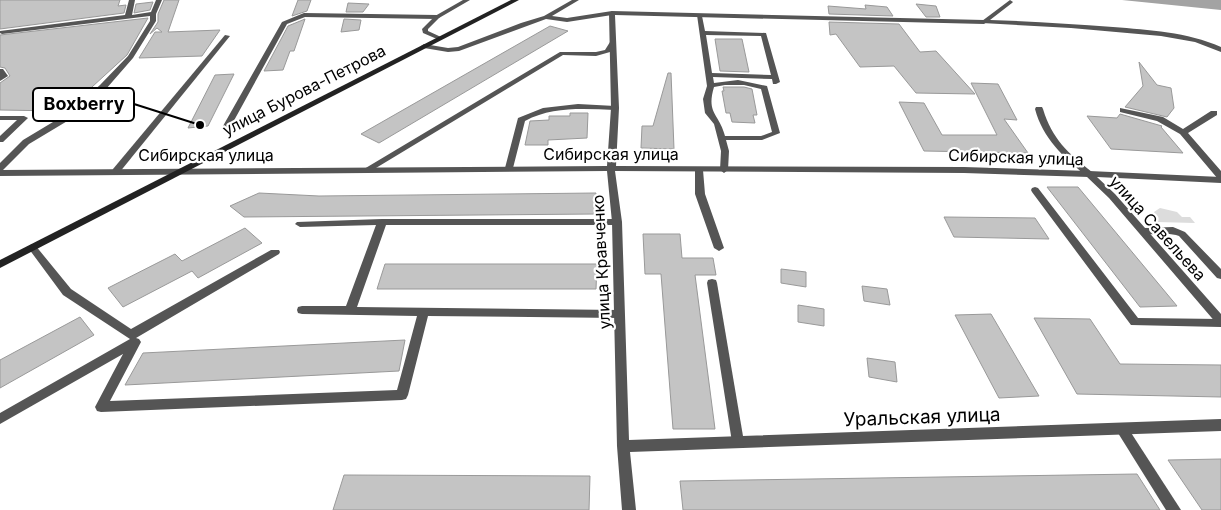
<svg xmlns="http://www.w3.org/2000/svg" width="1221" height="510" font-family="Inter,sans-serif">
<rect width="100%" height="100%" fill="#fff"/>
<path fill="#dcdcdc" d="M1160 208 1177 212 1182 217H1190L1195 223 1157 222 1153 218 1154 212Z"/>
<path fill="#a3a3a3" d="M1122 0H1221V10Z"/>
<g fill="#c4c4c4" stroke="#999">
<path d="M0 0H120L118 6 126 5 124 13 0 29Z"/>
<path d="M164 0H179L168 32 220 30 202 56 139 58 155 32H162L157 28 150 34 158 22V14Z"/>
<path d="M298 0H311L307 11 292 16Z"/>
<path d="M153 2 150 10 134 13 136 4Z"/>
<path d="M348 3 369 4 363 12H346Z"/>
<path d="M916 4 936 6 940 17H926Z"/>
<path d="M865 5 887 7 893 16 829 14 828 6 866 9Z"/>
<path d="M148 18 127 55 81 97 79 95 58 111 0 110V83L10 76 5 68 0 67V35Z"/>
<path d="M305 19 294 51H290L283 70 264 71 288 26Z"/>
<path d="M344 19 361 20 359 30 341 32Z"/>
<path d="M829 22 899 24 920 52 936 51 975 94 916 93 894 66 860 67 836 34 830 35Z"/>
<path d="M550 26 568 31 379 143 361 134Z"/>
<path d="M715 39H742L749 72 720 71Z"/>
<path d="M1139 62 1157 85 1171 88 1174 108 1167 117 1125 107 1143 86Z"/>
<path d="M668 73H671L674 149 641 148 642 126H653Z"/>
<path d="M234 74 208 126 188 128 215 75Z"/>
<path d="M971 83 998 84 1017 120 1004 119 1028 153 924 151 899 102 924 103 942 135H997Z"/>
<path d="M723 87H744L752 89 757 115H753L755 123 732 122 730 113H726L722 91H724Z"/>
<path d="M570 113H588L587 138 548 140V145H525L530 121 549 120V116H570Z"/>
<path d="M1120 114 1162 126 1161 127 1183 153 1111 149 1087 116 1117 118Z"/>
<path d="M1047 187H1078L1177 306 1140 307Z"/>
<path d="M259 193 319 196 596 193V214L244 217 230 206Z"/>
<path d="M944 217 1035 218 1049 239 954 237Z"/>
<path d="M245 228 262 243 198 278 192 271 123 307 108 288 175 254 182 261Z"/>
<path d="M643 234H680L682 258H713L716 275H695L715 429H673L661 274H645Z"/>
<path d="M385 264H597L596 289H377Z"/>
<path d="M781 269 806 272V287L781 283Z"/>
<path d="M862 286 887 289 890 305 864 301Z"/>
<path d="M798 305 824 309V326L798 322Z"/>
<path d="M991 314 1039 396 999 398 955 315Z"/>
<path d="M80 317 94 335 0 388V360Z"/>
<path d="M1034 318 1090 319 1120 364 1221 365V397L1077 394Z"/>
<path d="M405 340 399 371 125 385 143 353Z"/>
<path d="M867 358 895 362 897 382 869 377Z"/>
<path d="M1221 459V510H1202L1168 460Z"/>
<path d="M1137 474 1160 510H683L680 481Z"/>
<path d="M344 475 590 476 589 510H333Z"/>
</g>
<g fill="none" stroke-linecap="round" stroke-linejoin="round">
<g fill="#555" fill-rule="evenodd">
<path d="M129 0H135L132 15 151 12 156 0H162L156 14V21L133 58 106 89 74 117 29 144 3 170 0 171V163L23 140 68 113 100 85 128 56 150 21V16L2 34 0 33V31L125 15Z"/>
<path d="M572 0H579L552 16 567 18 612 11 615 13 612 15 567 22 546 19 459 51 448 52 424 48 421 46 424 44 448 48 458 47 521 23 544 16Z"/>
<path d="M1010 0 1013 2 1012 3 990 20C1031 21 1072 24 1113 27 1149 30 1187 32 1221 47V52L1195 42 1161 36 1071 28 982 23V21Z"/>
<path d="M304 13 437 15 440 17 437 19 305 17 287 24 231 126 230 128H224L223 126 282 22Z"/>
<path d="M697 15 702 16 705 31 766 33 780 82 776 84H773L772 79 713 77 714 83 738 80 767 86 780 133 762 140H726L729 151 728 170 724 173 720 170 721 151 714 124 705 113 703 99 707 86ZM706 35 761 36 771 75 712 73ZM725 85H744L761 89 772 132 761 136H725C719 113 706 114 714 87Z"/>
<path d="M225 35 230 36 119 173H113L112 171 113 169Z"/>
<path d="M612 41 615 43 610 52 596 56 563 55 371 171 368 172 364 169 560 52H596L605 50 610 42Z"/>
<path d="M0 69H3L8 76 0 81Z"/>
<path d="M578 104 615 106 619 108 615 110C584 109 553 106 525 121L513 168 512 170H506L505 168 518 118 543 108Z"/>
<path d="M1036 107H1042L1043 109C1052 139 1068 153 1092 172L1093 174 1092 176H1086C1063 156 1043 139 1035 109Z"/>
<path d="M1120 108 1163 117 1183 129 1211 111H1217V115L1188 133 1221 171V180L1218 179 1180 134 1157 121 1120 112Z"/>
<path d="M0 116H24L28 118 3 142H0V136L17 120H0Z"/>
<path d="M699 167 703 170 705 194 724 248 719 251 714 248 695 194V170Z"/>
<path d="M1035 187 1038 188 1138 318 1221 319V327L1131 325 1032 192 1031 190 1032 188Z"/>
<path d="M382 219H617L622 222 617 225H386L357 307 619 310 623 311 624 314 623 317 619 318 428 316 408 395 406 399 402 400 101 412 97 411 95 407 123 354 0 424V413L130 339 63 295 29 249 27 247 32 244 35 245 71 289 131 329 271 250H279L280 252 279 254 136 338 139 339 141 342 110 401 397 390 417 316 302 314 298 313 297 310 298 307 302 306H346L376 225 300 227 295 224 297 222Z"/>
<path d="M1173 227 1185 232 1221 269V279L1217 278 1179 236C1167 231 1147 238 1139 231L1144 228Z"/>
<path d="M712 279 716 280 717 283 744 442 743 446 738 448 733 446 732 442 707 283 708 280Z"/>
<path d="M1122 423 1126 425 1181 510H1166L1118 433 1116 429 1118 425Z"/>
</g>
<g fill="#555" fill-rule="evenodd">
<path d="M463 0H470L439 18 428 29V31L441 37V39H437L423 33 422 29 435 16Z"/>
<path d="M612 11 984 20 987 22 984 24 615 15 619 108 616 166 964 167 1089 171 1093 174 1089 177 964 173 615 171 622 222 629 440 1221 419V431L630 452 636 510H622L617 446 612 222 607 171 0 176V170L607 166 611 108 609 13Z"/>
</g>
<path fill="#555" fill-rule="evenodd" d="M1089 171 1221 177V183L1097 177 1115 194 1221 314V325L1217 324 1109 198 1086 176 1085 174Z"/>
<path fill="#222" fill-rule="evenodd" d="M511 0H519L0 268V260Z"/>
</g>
<g text-anchor="middle" dominant-baseline="central" stroke-width="4.5" stroke-linejoin="round" paint-order="stroke">
<g font-size="16" fill="#000" stroke="#fff">
<text transform="translate(304 90) rotate(-27)">улица Бурова-Петрова</text>
<text x="611" y="154">Сибирская улица</text>
<text x="206" y="155">Сибирская улица</text>
<text transform="translate(1016 157) rotate(2)">Сибирская улица</text>
<text transform="translate(1158 228) rotate(48)">улица Савельева</text>
<text transform="translate(601 262) rotate(-93)">улица Кравченко</text>
</g>
<g font-size="19" fill="#000" stroke="#fff">
<text transform="translate(922 417) rotate(-2)">Уральская улица</text>
</g>
</g>
<path fill="none" stroke="#000" stroke-width="2" d="M200 125L134 104"/>
<circle fill="#000" stroke="#fff" stroke-width="2" cx="200" cy="125" r="5"/>
<rect fill="#fff" stroke="#000" stroke-width="2" x="33" y="88" width="101" height="33" rx="5"/>
<g font-size="18" text-anchor="middle" font-weight="bold" fill="#000">
<text x="84" y="110">Boxberry</text>
</g>
</svg>
